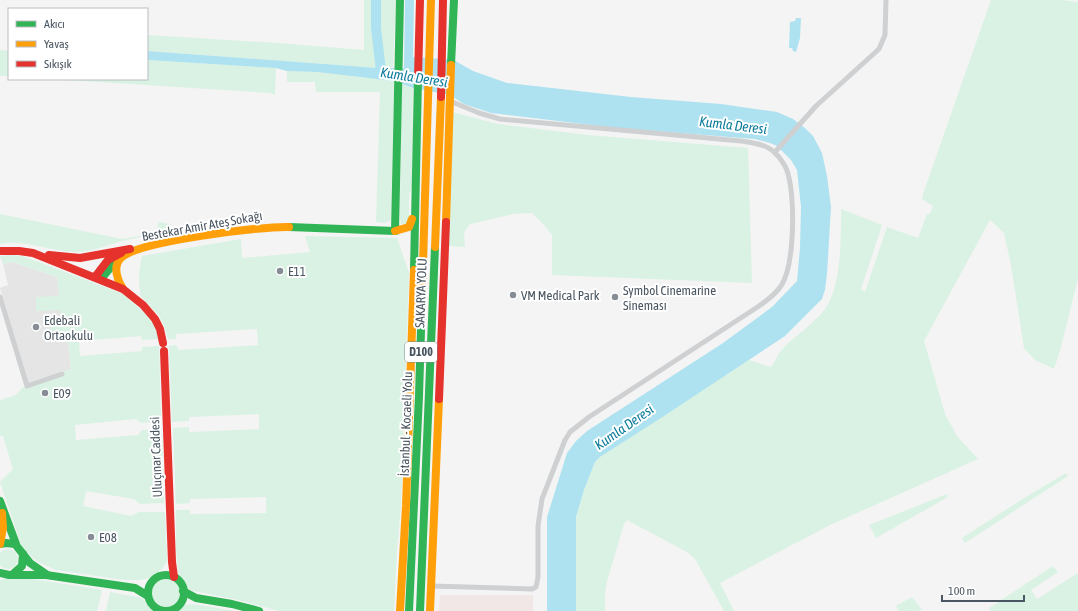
<svg xmlns="http://www.w3.org/2000/svg" width="1078" height="611" font-family="'Asap Condensed',sans-serif">
<rect width="100%" height="100%" fill="#f4f4f4"/>
<path fill="#e6e5e6" d="M12 262 57 277 68 341 71 369 28 383 0 288 8 285 3 264Z"/>
<path fill="#f1e7e6" d="M440 595H533V611H439Z"/>
<g fill="#d9f2e3">
<path d="M364 0H396L393 67 378 68 147 51V35L278 43 364 50Z"/>
<path d="M991 0H1062L1078 2V278L1061 347 1054 369 1035 360 1024 348 1011 265 1004 233 990 220 924 341 945 414 957 436 978 459 830 525 720 583 734 611H724L695 559 687 552 627 520 624 524 607 581 605 593V611H576V517L584 490 595 462 600 457 749 360 771 367 780 352 785 346C797 335 811 325 822 313 842 291 841 238 841 209L882 225 861 289 865 292 887 227 918 238 927 214H930L933 206 922 199 923 194Z"/>
<path d="M0 50 9 51V76H0Z"/>
<path d="M147 60 276 68 275 95 270 93 51 79H147Z"/>
<path d="M287 71 317 72 394 81 391 220 385 223 376 222 380 92H316L315 82H287Z"/>
<path d="M401 84 413 88 412 187 409 194V223L405 225 401 224 400 218Z"/>
<path d="M452 112 498 124 588 135 748 148 752 283 552 275V235L543 224 532 213 513 214 470 224 464 232 465 247 448 246Z"/>
<path d="M0 214 122 239 156 233 159 222 171 224 170 230 237 218C201 228 163 232 126 240 109 244 91 253 73 252 51 251 21 239 0 244Z"/>
<path d="M305 236 397 238 409 273 401 505 397 550 394 611H279L238 600 194 591 187 588 181 579 178 571 176 548V510H190V514L266 513V497L190 499V503L176 504 173 428 189 427V432L259 429V414L189 417V421L172 422 169 346 177 345 178 350 258 345 257 329 176 334V339H168L164 325 159 316 140 295 139 273 142 256 241 239 242 258 310 252Z"/>
<path d="M10 255 21 256 39 262 123 294 147 315 155 325 159 339 142 340 141 336 79 341 80 356 142 351V347L159 346 161 421 141 423 136 419 75 425 76 440 138 435 142 430 162 429 164 503 140 504 134 499 86 491 83 506 131 516 139 512H165L167 561 161 570 150 578 139 580H124L56 570 38 562 23 550 0 482 13 469 3 436H0V400L16 395 23 387 27 386 28 383 71 369 68 341 62 335V341H52L50 319 60 318V310L36 311V297L59 296 57 277 12 262 3 264 0 256Z"/>
<path d="M1066 473 1068 476 965 543 962 538 1021 500Z"/>
<path d="M947 494 948 497 876 538 869 525Z"/>
<circle cx="8" cy="559" r="10"/>
<path d="M1053 566 1058 572 1031 590 1037 599 1078 573V611H990L989 608Z"/>
<path d="M8 578 33 579 102 590 97 611H0V580Z"/>
<circle cx="166" cy="593" r="14"/>
<path d="M110 592 142 598 153 611H106Z"/>
<path d="M912 597 922 609 918 611H899L896 606Z"/>
<path d="M193 604 236 611H177L185 605Z"/>
</g>
<g fill="#aee2f0">
<path d="M405 0H414L413 57 442 59H452L473 71 507 83 631 97 721 104 777 112 793 119 805 128 813 136 822 153 827 176 831 207 827 274 825 290 822 299 785 336 664 416 600 457 595 462 584 490 576 517V611H547V517L567 453 576 441 587 431 723 343 772 307 797 281 800 248 801 207 797 170 791 160 777 146 770 143 755 139 616 128 491 113 464 104 450 95 413 88 394 81 317 72 287 71 276 68 147 60V51L378 68H404Z"/>
<path d="M796 18H801L800 38 796 52 793 51 792 48H789L790 22 795 21Z"/>
</g>
<g fill="none" stroke-linecap="round" stroke-linejoin="round">
<path stroke="#aee2f0" stroke-width="10" d="M376 0V28L381 71"/>
<g stroke="#ced0d2" stroke-width="5">
<path d="M775 152 816 106 879 49 885 35 886 0"/>
<path d="M0 297 27 386 62 374"/>
<path d="M431 586 532 589 536 587 538 577V526L542 499 565 440 570 432 589 417 756 308C765 302 775 295 781 286 795 265 796 191 786 168 783 163 780 157 775 153 767 144 753 143 741 141L500 119 479 113 450 101"/>
</g>
<g stroke="#30b455" stroke-width="8">
<path d="M451 65 454 0"/>
<path d="M289 227 395 231"/>
<path d="M395 231 400 0"/>
<path d="M414 270 418 78"/>
<path d="M101 279 117 260"/>
<path d="M0 501 16 544"/>
<path d="M0 544 6 543 15 544 30 563 46 574"/>
<path d="M0 573 9 575H46L135 588 148 596"/>
<path d="M13 574 22 566 23 554"/>
<circle cx="166" cy="593" r="18"/>
<path d="M183 591 196 598 232 604 259 611"/>
<path d="M409 611 419 396 422 297"/>
<path d="M420 611 435 247"/>
</g>
<g stroke="#ff9f0a" stroke-width="8">
<path d="M446 222 451 65"/>
<path d="M395 231 409 227 412 219"/>
<path d="M435 247 441 97"/>
<path d="M123 289C117 279 112 267 121 258 137 241 263 226 289 227"/>
<path d="M422 297 431 0"/>
<path d="M0 544 3 528 2 513"/>
<path d="M400 611 406 506 414 270"/>
<path d="M430 611 439 399"/>
</g>
<g stroke="#e5322d" stroke-width="8">
<path d="M418 78 420 0"/>
<path d="M441 97 443 0"/>
<path d="M0 251H19L33 253 123 289 143 305 155 319 160 329 163 343"/>
<path d="M49 255 80 258 130 249"/>
<path d="M95 277 108 260 121 253"/>
<path d="M164 351 172 562 174 577"/>
<path d="M439 399 446 222"/>
</g>
</g>
<g fill="#868d94" stroke="#fff" stroke-width="1.5">
<circle cx="280" cy="271" r="4"/>
<circle cx="513" cy="295" r="4"/>
<circle cx="615" cy="297" r="4"/>
<circle cx="36" cy="327" r="4"/>
<circle cx="45" cy="393" r="4"/>
<circle cx="91" cy="537" r="4"/>
</g>
<g text-anchor="middle" dominant-baseline="central" stroke-width="4" stroke-linejoin="round" paint-order="stroke">
<rect fill="#fff" stroke="#808990" stroke-width="1" x="405" y="342" width="32" height="20" rx="3"/>
<g font-size="12" font-weight="bold" fill="#4a5661">
<text x="421" y="352">D100</text>
</g>
<g font-size="13" fill="#4a5661" stroke="#fff">
<text transform="translate(202 226) rotate(-10)">Bestekar Amir Ateş Sokağı</text>
<text transform="translate(421 293) rotate(-88)">SAKARYA YOLU</text>
<text transform="translate(406 424) rotate(-88)">İstanbul - Kocaeli Yolu</text>
<text transform="translate(156 457) rotate(-92)">Uluçınar Caddesi</text>
</g>
<g font-size="13" fill="#4a5661" stroke="#fff" text-anchor="start">
<text x="288" y="271">E11</text>
<text x="623" y="290">Symbol Cinemarine<tspan x="623" dy="15">Sineması</tspan></text>
<text x="521" y="295">VM Medical Park</text>
<text x="44" y="320">Edebali<tspan x="44" dy="15">Ortaokulu</tspan></text>
<text x="53" y="393">E09</text>
<text x="99" y="537">E08</text>
</g>
<g font-size="14" font-style="italic" fill="#0c7c9b" stroke="#fff">
<text transform="translate(414 77) rotate(9)">Kumla Deresi</text>
<text transform="translate(733 125) rotate(7)">Kumla Deresi</text>
<text transform="translate(624 427) rotate(-35)">Kumla Deresi</text>
</g>
</g>
<rect x="8" y="8" width="140" height="72" fill="#ffffff" stroke="#b7bbc0"/>
<rect x="16" y="21" width="20" height="6" fill="#30b455" stroke="#b7bbc0"/>
<text x="44" y="28" font-size="12" fill="#4a5661">Akıcı</text>
<rect x="16" y="41" width="20" height="6" fill="#ff9f0a" stroke="#b7bbc0"/>
<text x="44" y="48" font-size="12" fill="#4a5661">Yavaş</text>
<rect x="16" y="61" width="20" height="6" fill="#e5322d" stroke="#b7bbc0"/>
<text x="44" y="68" font-size="12" fill="#4a5661">Sıkışık</text>
<path d="M942 595v6h82v-6" fill="none" stroke="#4a5661" stroke-width="2"/>
<text x="948" y="595" font-size="12" fill="#4a5661" stroke="#ffffff" stroke-width="3" paint-order="stroke">100 m</text>
</svg>
